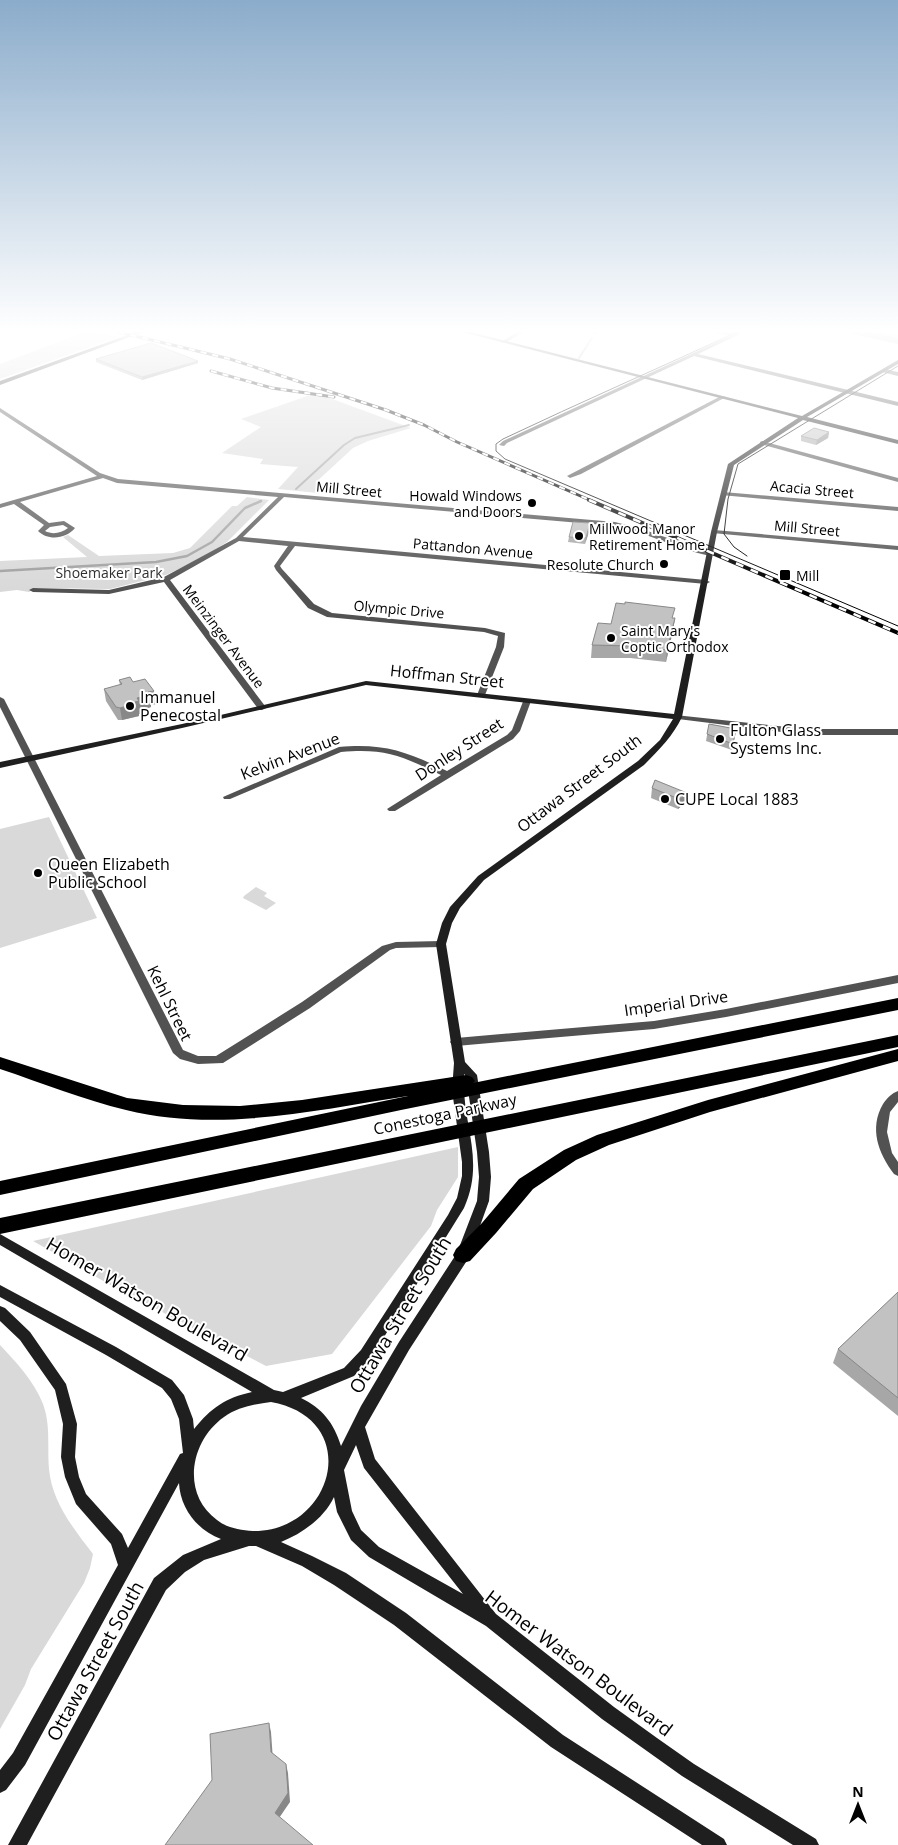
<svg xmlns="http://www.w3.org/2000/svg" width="898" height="1845" font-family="'Open Sans',sans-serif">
<rect width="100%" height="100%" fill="#fff"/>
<g fill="#d9d9d9">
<path d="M85 332H96L118 337 0 379V364Z"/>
<path d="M844 332H884L898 335V344Z"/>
<path d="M316 393 411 428 368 441 353 448 315 483 335 486 328 494 278 489 298 467 260 464 263 459 222 453 261 427 241 419Z"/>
<path d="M247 497 269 500 227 542 204 557 166 575 110 589 36 588 29 592 17 590 0 592V561L87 557 63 537 68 535 99 556 173 553 190 548 232 506H237Z"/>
<path d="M49 817 97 918 0 948V829Z"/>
<path d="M256 887 267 893 264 896 276 903 266 910 243 898 244 896Z"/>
<path d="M458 1147V1177L437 1210 431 1226 332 1354 266 1366 114 1287 33 1241Z"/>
<path d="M0 1345C16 1362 34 1381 43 1404 51 1426 47 1446 49 1469 52 1502 73 1528 93 1554L90 1568 84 1583 31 1669 25 1685 0 1729Z"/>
</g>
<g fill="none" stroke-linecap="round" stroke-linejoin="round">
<g stroke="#a0a0a0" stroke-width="2">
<path d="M594 334 597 332"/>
<path d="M579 358 592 338"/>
<path d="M296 489 344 445 355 438 409 425"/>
</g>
<path stroke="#a0a0a0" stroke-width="2.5" d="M0 571 156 562 187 556 212 542 245 508 261 501"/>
<path fill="#a0a0a0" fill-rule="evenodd" d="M852 332H872L898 338V344L853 334Z"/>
<g fill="#525252" fill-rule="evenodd">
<path d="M517 332H523L505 343 501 342Z"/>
<path d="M715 332 735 333 744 332 698 354 898 402V406L694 356 507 443 504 446 499 445 503 441 730 336Z"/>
<path d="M884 369 898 372V376L882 372 881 371Z"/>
<path d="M721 396 726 397 581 474 570 478 567 476Z"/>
<path d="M0 408 100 473 118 479 615 522 642 529 713 554 710 556C677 549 648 533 615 526L284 497 243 537 706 580 710 582 706 584 295 546 280 566 282 569 314 604 332 613 485 628 505 633 504 647 485 695 481 697 477 695 496 647 498 636 484 632 327 617 308 608 276 570 274 566 288 546 239 541 170 580 265 706 266 708 262 710H259L164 582 109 594 33 592 29 590 33 588 109 590 164 577 236 538 278 497 117 483 103 478 20 502 49 523 64 521 75 528C66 539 48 541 38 531L44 525 14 504 0 508V504L97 476 0 412ZM63 525 68 528C61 533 53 535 45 531L50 527Z"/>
<path d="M762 441 898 478V482L760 444V442Z"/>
<path d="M723 492 898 507V511L721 495V493Z"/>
<path d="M714 530 898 546V550L712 533 711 532Z"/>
<path d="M0 697 4 699 183 1050 198 1056H216L302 1002 382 946 396 942 441 941 446 944 441 947 396 948 390 950 310 1008 223 1063 198 1064 180 1059 173 1053 0 707Z"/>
<path d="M524 699H527L531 701 520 731 513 739 395 811H389L387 809 441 775C402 756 385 748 341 752L230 799H224L223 797 339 747C385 743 407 752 447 771L507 735 512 730Z"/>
<path d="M675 715 805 729H898V735H805L678 719H675Z"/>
<path d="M898 975V983L726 1017 654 1029 456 1046 452 1045 450 1042 452 1039 456 1038 654 1021 726 1009Z"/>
<path d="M898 1091V1102L890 1112 887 1132 892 1153 898 1162V1176L894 1174C878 1153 869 1128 883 1104 887 1098 892 1093 898 1091Z"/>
</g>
<g fill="#1f1f1f" fill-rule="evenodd">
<path d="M136 332H143L0 385V381Z"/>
<path d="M462 332H470L802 416 898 360V364L807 417 898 440V444L803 420 734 465 717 532 682 717C673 736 659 750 644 765L484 880 460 908 452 923 446 944 465 1062 477 1075 489 1152 491 1177 489 1201 468 1259 409 1350 365 1427 375 1459 496 1614 614 1707 657 1738 694 1764 816 1839 819 1845H793L682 1776 602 1719 486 1626 369 1557 351 1540 337 1512 334 1497C324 1518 303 1533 281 1542L312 1556 346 1573 406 1613 563 1735 724 1839 727 1845H702L551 1747 394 1625 334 1585 302 1566 256 1546H249L204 1560 185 1572 166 1590 27 1845H8L154 1578 183 1555 221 1539C198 1531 180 1508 179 1483L25 1765 6 1790 0 1793V1770L13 1753 118 1565 111 1544 76 1504 65 1477 61 1457 63 1424 55 1390 20 1340 0 1321V1306L5 1308 30 1332 66 1384 77 1424 75 1457 79 1477 86 1494 122 1534 128 1548 180 1454 183 1453 179 1419 171 1399 162 1388 106 1355 0 1297V1285L116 1347 172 1380 184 1395 193 1419 194 1429C211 1408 225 1398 252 1392L0 1245V1234L274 1390 283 1392 344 1368 361 1350 448 1215 457 1198 462 1176V1162L452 1090 454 1063 436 944 442 923 450 907 478 876 638 761 660 740 673 719 366 685 182 728 0 768V762L182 724 366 681 674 714 711 532 728 464 798 418ZM464 1074 466 1076 477 1152 479 1177 477 1201 457 1253 399 1342 361 1406 341 1446C334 1423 322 1408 301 1398L354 1376 371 1358 464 1208C486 1159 461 1123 464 1074ZM271 1402C364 1419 334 1532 253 1531 240 1530 227 1528 217 1520 181 1494 190 1441 224 1417 238 1407 255 1404 271 1402ZM356 1445 364 1468 463 1594 379 1547 361 1530 352 1511 344 1470Z"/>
</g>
<g fill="#000" fill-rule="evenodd">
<path d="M898 998V1010L401 1110 0 1195V1181L408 1096C316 1110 219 1133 126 1110 84 1100 42 1083 0 1069V1057L127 1098 183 1105 240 1106 302 1100 466 1075 472 1077 475 1081 473 1083Z"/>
<path d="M898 1035V1047L0 1234V1218Z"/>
<path d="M898 1049V1061L710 1112 609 1145 576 1160 533 1189 496 1233 470 1261 463 1263 456 1261 453 1255 456 1249 482 1223 519 1179 564 1150 597 1135 708 1100Z"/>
</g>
<g stroke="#000" stroke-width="1">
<path d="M737 332C659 368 581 402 503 439L496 444V451L505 459 898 626"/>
<path d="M747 556 734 547 724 534 728 499 738 464 898 366"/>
</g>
<defs>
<g id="rail-far1">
<path d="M119 332 230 359 386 410 424 425 457 442 592 501"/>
<path d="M211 371 272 388 334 397"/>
</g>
<path id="rail" d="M589 500 898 633"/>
</defs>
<use href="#rail-far1" stroke="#000" stroke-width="3"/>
<use href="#rail" stroke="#000" stroke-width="4"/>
<use href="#rail-far1" stroke="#fff" stroke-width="2" stroke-dasharray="6" stroke-linecap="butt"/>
<use href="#rail" stroke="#fff" stroke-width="2.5" stroke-dasharray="8" stroke-linecap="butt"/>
</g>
<g fill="#a7a7a7">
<path d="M96 359 198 361V363L142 380 96 362Z"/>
<path d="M829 432 828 438 816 445 801 441V436Z"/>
<path d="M590 529 585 544 568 542 569 537Z"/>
<path d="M675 618 673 630 666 662 630 658H591L592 645 611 624Z"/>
<path d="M119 680 133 682 156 704 151 705V707L141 710V714H139V716L122 720H118L106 701 104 689 120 685Z"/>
<path d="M709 724 736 729 732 750 706 741Z"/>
<path d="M655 780 685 803 678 809 651 798 652 788Z"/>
<path d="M898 1292V1416L833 1363 838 1349Z"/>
</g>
<g fill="#888">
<path d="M198 361V363L142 380V377Z"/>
<path d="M829 432 828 438 816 445 817 440Z"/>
<path d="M590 523V529L585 544 586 538Z"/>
<path d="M675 618 673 630 666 662 667 650Z"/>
<path d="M154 691 156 704 151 705V707L141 710V714H139V716L122 720 120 708 137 698 148 692Z"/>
<path d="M687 793 685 803 678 809 679 799Z"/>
<path d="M269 1723 271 1732 273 1761 271 1752Z"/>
<path d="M286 1764 288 1773 290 1802 277 1821 275 1813Z"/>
</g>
<g fill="#c2c2c2" stroke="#888">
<path d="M151 343 198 361 142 377 96 359Z"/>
<path d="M814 428 829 432 817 440 801 436Z"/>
<path d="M573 522 590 523 586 538 569 537Z"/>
<path d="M625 602 675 608 672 618H675L667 650 631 646 592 645 598 623 611 624 616 603 625 604Z"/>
<path d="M130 677 133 682 145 679 154 691 148 692 149 695 137 698 139 701 135 702 137 703 120 708 116 707 104 689 122 684 119 680Z"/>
<path d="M709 724 736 729 733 744 707 734Z"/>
<path d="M655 780 687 793 679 799 652 788Z"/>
<path d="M898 1292V1398L838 1349Z"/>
<path d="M269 1723 271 1752 286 1764 288 1793 275 1813 313 1845H165L212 1780 210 1734Z"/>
</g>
<linearGradient id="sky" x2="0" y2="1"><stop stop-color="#8baccb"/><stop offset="0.56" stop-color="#fff"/><stop offset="1" stop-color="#fff" stop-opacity="0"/></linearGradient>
<rect width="898" height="590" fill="url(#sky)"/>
<g fill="#000" stroke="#fff" stroke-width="2">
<circle cx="532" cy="503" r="5"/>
<circle cx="579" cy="536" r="5"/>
<circle cx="664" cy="564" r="5"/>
<rect x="779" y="569" width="12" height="12" rx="2.5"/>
<circle cx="611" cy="638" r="5"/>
<circle cx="130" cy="706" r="5"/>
<circle cx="720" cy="739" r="5"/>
<circle cx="665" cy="799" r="5"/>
<circle cx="38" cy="873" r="5"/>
</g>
<g text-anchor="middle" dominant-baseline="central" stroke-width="4" stroke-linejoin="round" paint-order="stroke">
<g font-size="14" fill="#000" stroke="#fff">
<text transform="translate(349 489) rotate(5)">Mill Street</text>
<text transform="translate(812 489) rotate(5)">Acacia Street</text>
<text transform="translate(807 528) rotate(5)">Mill Street</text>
<text transform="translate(473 548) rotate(5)">Pattandon Avenue</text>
<text transform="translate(399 609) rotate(5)">Olympic Drive</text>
<text transform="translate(224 636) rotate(53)">Meinzinger Avenue</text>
</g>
<g font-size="14" fill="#000" stroke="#fff" text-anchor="start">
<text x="522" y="495" text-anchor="end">Howald Windows<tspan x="522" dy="16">and Doors</tspan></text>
<text x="589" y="528">Millwood Manor<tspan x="589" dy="16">Retirement Home</tspan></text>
<text x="654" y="564" text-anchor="end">Resolute Church</text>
<text x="796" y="575">Mill</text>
<text x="621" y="630">Saint Mary's<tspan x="621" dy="16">Coptic Orthodox</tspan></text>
</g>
<g font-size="14" fill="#303030" stroke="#fff">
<text x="109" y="572">Shoemaker Park</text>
</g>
<g font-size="16" fill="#000" stroke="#fff">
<text transform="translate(447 676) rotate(6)">Hoffman Street</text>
<text transform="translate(459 749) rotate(-33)">Donley Street</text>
<text transform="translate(290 756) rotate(-21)">Kelvin Avenue</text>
<text transform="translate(579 783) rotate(-37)">Ottawa Street South</text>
<text transform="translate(170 1003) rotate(64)">Kehl Street</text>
<text transform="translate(676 1003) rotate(-8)">Imperial Drive</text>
<text transform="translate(445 1114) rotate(-12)">Conestoga Parkway</text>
</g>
<g font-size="16" fill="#000" stroke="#fff" text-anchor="start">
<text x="140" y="697">Immanuel<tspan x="140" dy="18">Penecostal</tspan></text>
<text x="730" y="730">Fulton Glass<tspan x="730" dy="18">Systems Inc.</tspan></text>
<text x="675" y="799">CUPE Local 1883</text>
<text x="48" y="864">Queen Elizabeth<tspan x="48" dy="18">Public School</tspan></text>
</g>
<g font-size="19" fill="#000" stroke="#fff">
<text transform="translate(147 1299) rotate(30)">Homer Watson Boulevard</text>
<text transform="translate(400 1315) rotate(-59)">Ottawa Street South</text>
<text transform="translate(95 1661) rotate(-61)">Ottawa Street South</text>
<text transform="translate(579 1663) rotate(37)">Homer Watson Boulevard</text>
</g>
</g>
<g transform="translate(858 1805)" stroke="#ffffff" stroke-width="4" paint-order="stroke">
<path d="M0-4L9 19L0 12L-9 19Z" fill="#000000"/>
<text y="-8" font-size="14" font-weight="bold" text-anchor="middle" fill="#000000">N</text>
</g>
</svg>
